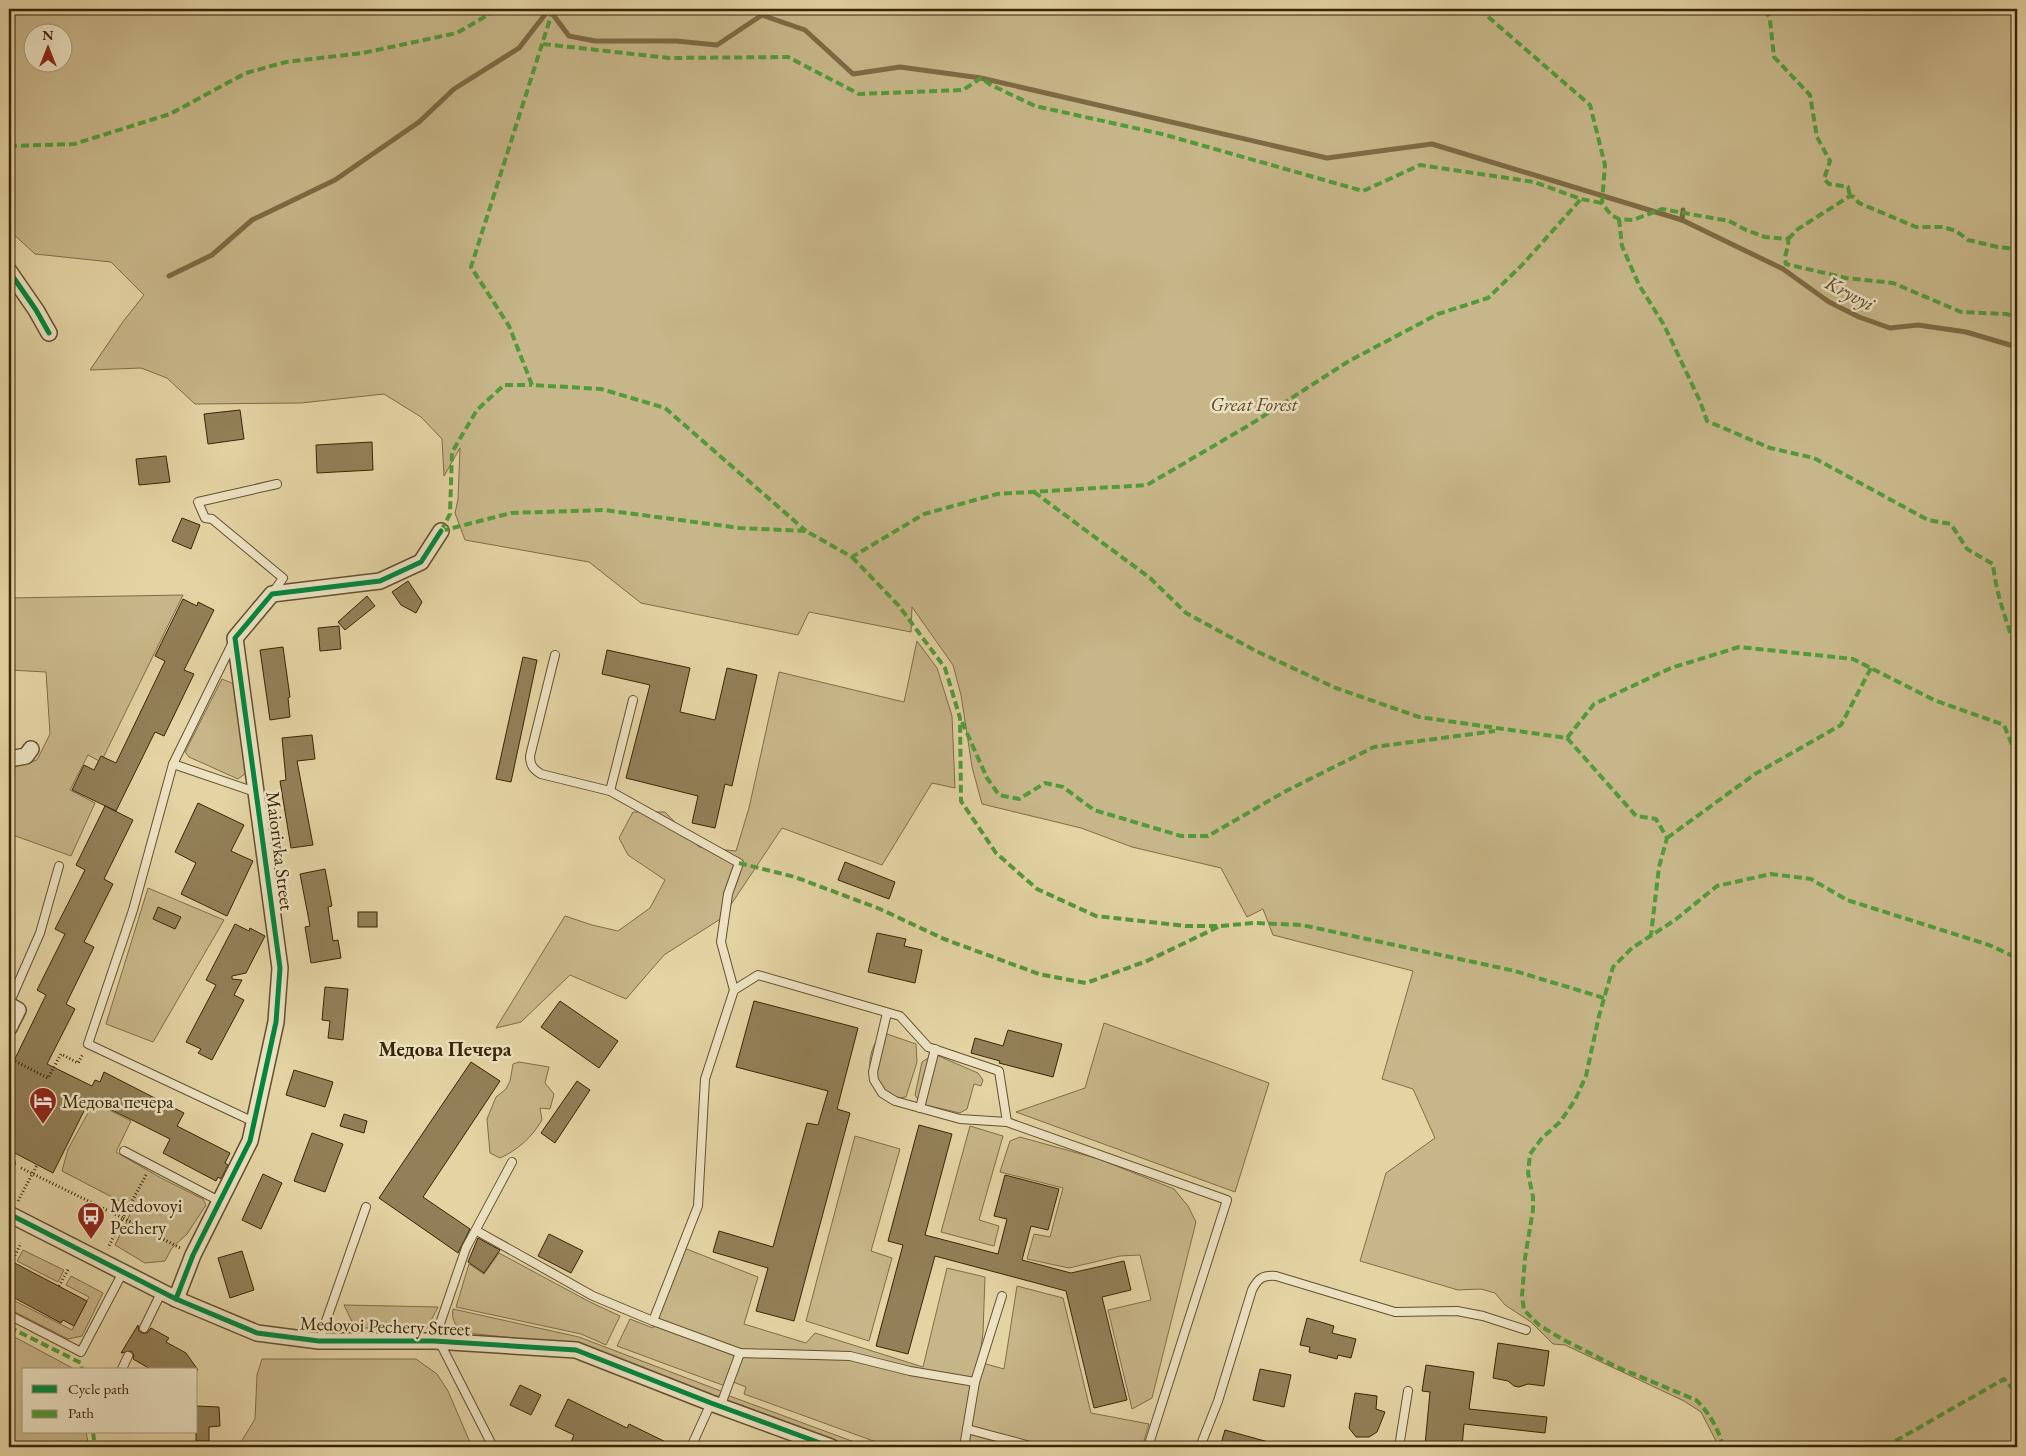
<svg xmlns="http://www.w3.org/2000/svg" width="2026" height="1456" font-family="'EB Garamond',serif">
<rect width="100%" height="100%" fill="#e4d4a4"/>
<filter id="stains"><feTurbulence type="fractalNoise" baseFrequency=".004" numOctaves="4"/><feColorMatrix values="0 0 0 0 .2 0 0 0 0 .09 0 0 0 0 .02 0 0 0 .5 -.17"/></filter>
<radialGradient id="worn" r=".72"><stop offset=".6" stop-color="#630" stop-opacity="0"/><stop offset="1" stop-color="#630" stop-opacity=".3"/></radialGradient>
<g fill="#c7b689" stroke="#806d48" fill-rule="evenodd">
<path d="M9 9H2017V1447H1717L1715 1439 1701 1412 1684 1401 1565 1345 1553 1344 1531 1322 1505 1305 1495 1293 1481 1289 1458 1290 1360 1261 1386 1173 1435 1138 1413 1089 1382 1079 1413 971 1273 935 1263 909 1247 917 1221 868 1132 847 1081 828 982 804 972 767 961 695 953 665 912 607 911 632 809 612 798 635 641 603 589 562 465 540 455 513 458 499 460 448 444 476 442 439 421 417 384 394 301 403 195 404 167 378 141 368 90 370 122 323 144 295 111 262 35 254 9 230ZM32 32H62V62H32Z"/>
<path d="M183 595 101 762 88 755 70 790 95 803 71 856 10 834 9 769 37 760 50 734 46 672 9 670V598Z"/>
<path d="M917 641 937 668 952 716 955 788 932 783 882 865 782 828 722 918 664 955 626 999 570 975 521 1022 496 1028 565 916 592 925 618 931 650 908 665 880 628 855 619 838 633 812H665L699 847 736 851 749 808 779 672 904 702Z"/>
<path d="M222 679 234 684 246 773 238 779 189 757 185 752Z"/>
<path d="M148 888 224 920 153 1042 106 1024Z"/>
<path d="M1104 1023 1269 1083 1235 1192 1016 1112 1085 1088Z"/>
<path d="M887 1034 916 1044 917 1062 906 1097 893 1099C870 1078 862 1065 879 1036Z"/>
<path d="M934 1054 978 1073 983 1080 981 1086 974 1084 967 1109 960 1113 921 1104 915 1095 922 1062Z"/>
<path d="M519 1062 549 1067 545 1083 554 1094 550 1109 540 1108 542 1120C532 1137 518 1150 500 1158L490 1153 487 1119 496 1097 506 1089 510 1081 513 1064Z"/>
<path d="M94 1102 131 1121 116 1152 161 1178 203 1199 206 1205 187 1234 172 1248 165 1261 145 1263 115 1245 133 1208 62 1171 68 1149Z"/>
<path d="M970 1126 1003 1136 979 1220 999 1226 994 1246 941 1232Z"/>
<path d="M855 1136 900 1149 871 1251 892 1258 869 1341 806 1321Z"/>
<path d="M1020 1137 1099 1159 1174 1189 1188 1206 1196 1222 1152 1398 1132 1409 1108 1310 1151 1300 1140 1255 1120 1256 1069 1268 1027 1259 1034 1234 1050 1237 1063 1188 1000 1172 1010 1141Z"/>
<path d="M684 1248 758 1277 744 1324 806 1343 815 1333 923 1367 947 1268 985 1277 983 1333 979 1362 1004 1369 1017 1286 1063 1298 1091 1413 1149 1424 1142 1447H890L744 1394 746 1387 728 1380 725 1386 617 1346 630 1319 653 1328Z"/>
<path d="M23 1250 64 1270 58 1282 17 1261Z"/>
<path d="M499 1253 590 1302 620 1316 606 1345 581 1334 456 1307 469 1264 484 1274Z"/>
<path d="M71 1276 103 1293 82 1336 68 1339 9 1309V1298L72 1330 89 1297 66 1285Z"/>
<path d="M344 1305 438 1307 427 1328H355Z"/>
<path d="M453 1309 579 1337 726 1393 714 1398 579 1345 467 1333C456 1329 451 1320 453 1309Z"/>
<path d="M9 1334 76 1370H24V1432H86L89 1447H9Z"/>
<path d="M262 1359H416L437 1374 448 1391 472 1447H238L255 1419 257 1375Z"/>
<path d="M727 1395 868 1447H836L722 1406Z"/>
</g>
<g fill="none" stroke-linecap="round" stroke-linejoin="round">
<g stroke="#7d6a44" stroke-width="5">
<path d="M512 9 518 11 551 12 569 36 595 41H676L717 45 762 15 805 30 853 74 900 67 981 78 1327 158 1432 144 1682 220 1783 269 1829 302 1859 317 1890 328 1918 325 1966 332 2017 347"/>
<path d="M1682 220 1683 210"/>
<path d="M169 276 212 255 252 220 335 180 419 122 454 89 519 48 547 12"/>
</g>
</g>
<g fill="#928058" stroke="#392406">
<path d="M240 410 244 439 208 444 204 414Z"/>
<path d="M372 442 373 470 317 473 316 445Z"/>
<path d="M166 456 170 482 139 485 136 459Z"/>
<path d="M182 518 200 525 191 549 172 541Z"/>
<path d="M408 581 422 602 416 613 401 605 392 592Z"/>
<path d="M367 596 375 606 345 630 338 622Z"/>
<path d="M183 599 197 606 198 602 214 610 184 670 194 674 164 736 155 732 116 811 72 790 84 765 94 770 101 756 116 763 165 661 155 656Z"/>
<path d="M339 626 341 649 320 651 318 628Z"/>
<path d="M283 647 290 697 288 698 290 717 270 720 260 650Z"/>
<path d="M607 650 690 668 680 712 715 720 727 668 757 675 732 786 725 784 715 828 692 823 698 796 626 778 650 685 602 674Z"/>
<path d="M523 657 537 660 511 782 496 779Z"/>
<path d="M312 735 315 759 297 761 313 845 291 848 280 781 286 780 282 738Z"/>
<path d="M198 803 244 825 231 851 253 861 227 916 181 894 196 863 175 852Z"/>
<path d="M105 806 133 820 104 879 113 884 84 942 94 947 66 1004 75 1009 47 1064 92 1086 95 1080 100 1082 104 1072 184 1113 177 1126 230 1153 225 1163 228 1165 221 1179 218 1177 216 1181 163 1153 170 1139 90 1099 53 1173 9 1150V1071L46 995 37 990 65 934 55 929 85 870 76 865Z"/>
<path d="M845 862 895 882 889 899 838 880Z"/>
<path d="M325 869 332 906 328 907 333 941 338 940 341 958 311 963 305 927 310 926 300 874Z"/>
<path d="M158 907 181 917 175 929 153 919Z"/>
<rect x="358" y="912" width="19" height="15"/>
<path d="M235 924 249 931 250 928 265 936 246 973 232 976V979L242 980 234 995 244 1000 212 1060 198 1053 201 1049 186 1042 216 985 206 980Z"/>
<path d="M877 933 906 939 904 946 922 950 915 983 868 972Z"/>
<path d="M325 987 348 989 343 1040 328 1038 330 1021 322 1020Z"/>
<path d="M560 1001 618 1041 599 1068 541 1027Z"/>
<path d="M754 1001 858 1028 837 1109 850 1113 794 1321 756 1311 768 1268 713 1252 719 1231 773 1247 807 1123 818 1125 828 1091 736 1067Z"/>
<path d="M1008 1030 1062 1044 1053 1077 999 1063 1000 1061 971 1053 975 1038 1003 1046Z"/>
<path d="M471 1062 500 1081 423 1197 470 1229 458 1253 379 1198Z"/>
<path d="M294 1070 333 1082 325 1107 286 1095Z"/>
<path d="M577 1081 590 1090 555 1143 541 1133Z"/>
<path d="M344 1114 367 1121 364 1133 340 1126Z"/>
<path d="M919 1125 952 1134 925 1235 998 1254 1007 1219 994 1216 1005 1175 1059 1189 1048 1230 1031 1226 1022 1260 1071 1273 1124 1261 1131 1290 1102 1297 1127 1400 1094 1408 1066 1291 935 1256 908 1354 876 1346 903 1245 888 1241Z"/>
<path d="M312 1133 343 1144 325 1192 294 1181Z"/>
<path d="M263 1174 282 1183 261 1229 242 1220Z"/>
<path d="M549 1234 583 1251 571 1273 538 1256Z"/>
<path d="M478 1238 500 1250 484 1273 468 1262Z"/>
<path d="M242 1251 254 1290 230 1298 218 1258Z"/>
<path d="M9 1260 87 1301 74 1326 63 1320 61 1323 9 1295Z"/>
<path d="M1307 1318 1334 1326 1332 1333 1356 1339 1351 1358 1338 1355 1337 1359 1309 1352 1310 1347 1300 1345Z"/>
<path d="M138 1325 139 1331 142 1333H147L151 1328 169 1338 166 1342 186 1353 198 1370H152L133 1359 134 1355 131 1351 121 1353Z"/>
<path d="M1498 1343 1549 1351 1544 1386 1528 1384 1519 1387 1514 1386 1508 1381 1493 1378Z"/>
<path d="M1426 1365 1474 1372 1469 1409 1547 1417 1545 1433 1464 1424 1462 1447 1425 1445 1430 1392 1422 1391Z"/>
<path d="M1260 1369 1291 1375 1284 1407 1253 1400Z"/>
<path d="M520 1385 541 1395 531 1415 510 1405Z"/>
<path d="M1355 1393 1377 1396 1376 1409 1385 1412 1377 1432 1369 1437H1356L1349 1428Z"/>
<path d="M568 1399 627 1428 629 1424 676 1447H569L574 1435 555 1426Z"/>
<path d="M196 1406 219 1407 220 1426 209 1427V1441H196Z"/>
<path d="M1225 1430 1272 1443 1271 1447H1220Z"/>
</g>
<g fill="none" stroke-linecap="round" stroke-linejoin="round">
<defs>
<g id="service">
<path d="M272 594 283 578 212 519 205 518 198 502 277 484"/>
<path d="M555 655 530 756C530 765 533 769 541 774L610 791 739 863 728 894 721 942 734 990"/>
<path d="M173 764 233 642"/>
<path d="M610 791 633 700"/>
<path d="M9 1004 40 933 59 866"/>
<path d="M887 1013 873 1072 874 1080 882 1093 895 1101 960 1119 1007 1122"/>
<path d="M920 1108 935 1049"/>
<path d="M254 1122 88 1044 133 910 173 764 258 793"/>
<path d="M124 1151 221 1202"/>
<path d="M9 1162 11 1163"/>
<path d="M477 1231 593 1296 653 1321 740 1353 850 1356 910 1371 975 1382"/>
<path d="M9 1315 81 1352 123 1272"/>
<path d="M653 1321 698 1206 705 1079 734 990 758 975 900 1016 928 1047 999 1071 1007 1122 1227 1200 1148 1447"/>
<path d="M144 1328 162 1291"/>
<path d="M319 1341 366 1207"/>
<path d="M434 1341 466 1248 512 1162"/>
<path d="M439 1341 493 1447"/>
<path d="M122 1369 128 1356"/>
<path d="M720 1407 740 1353"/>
<path d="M967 1429 1034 1447"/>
<path d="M691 1447 711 1403"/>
<path d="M964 1447 975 1382 1002 1296"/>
<path d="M1200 1447 1218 1401 1252 1290C1258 1278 1263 1275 1276 1276L1395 1312 1457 1311 1483 1316 1526 1330"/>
<path d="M1399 1447 1408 1391"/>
</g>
<g id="minor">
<path d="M9 271 36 310 49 333"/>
<path d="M9 759 26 756 31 749"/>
<path d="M9 1005 18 1010 9 1028"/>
<path d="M9 1214 176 1299 257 1333 319 1341H434L576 1350 711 1403 831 1447"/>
<path d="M176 1299 193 1255 250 1141 276 1022 280 968 235 638 272 594 380 581 421 562 441 531"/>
</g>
</defs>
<use href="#service" stroke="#64502e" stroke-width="10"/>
<use href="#minor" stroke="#64502e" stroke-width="18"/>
<g stroke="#392406" stroke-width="3" stroke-dasharray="1 2.5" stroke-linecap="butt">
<path d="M9 1058 48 1078 61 1054 78 1063 83 1054"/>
<path d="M21 1168 123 1218 108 1248"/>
<path d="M146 1175 123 1218 180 1248"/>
<path d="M18 1201 37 1165"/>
<path d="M12 1262 21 1243"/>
<path d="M59 1286 69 1268"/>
</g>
<use href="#service" stroke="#ede3c4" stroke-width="8"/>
<use href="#minor" stroke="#ede3c4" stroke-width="15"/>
<g stroke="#529b3a" stroke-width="4" stroke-dasharray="8 4" stroke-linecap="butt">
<path d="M550 9 551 16 471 267 509 326 532 385 601 389 665 408 806 531"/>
<path d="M1479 9 1590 105 1605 165 1602 203 1611 215 1619 219 1633 220 1662 209 1729 221 1746 230 1765 237 1788 239C1790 248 1783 253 1786 264L1846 278 1893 283 1961 312 2006 314 2017 317"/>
<path d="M1766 9 1770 20 1774 57 1810 95 1817 137 1830 161 1824 179 1829 184 1848 187 1850 196"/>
<path d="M543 44 669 58 788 57 859 94 963 90 981 78 991 85 1035 106 1162 134 1363 191 1420 165 1534 182 1581 199 1602 203"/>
<path d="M9 146 74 144 170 114 246 73 286 62 363 53 457 33 498 9"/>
<path d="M1619 219 1622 246 1639 285 1664 325 1700 401 1707 421 1770 448 1814 458 1928 520 1951 524 1967 549 1993 564C1996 594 2007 623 2017 652"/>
<path d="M1788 239 1798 229 1850 196 1854 197 1859 203 1916 227H1943L1956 231 1968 240 1998 247 2017 249"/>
<path d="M1034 492 1150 578 1186 613 1256 651 1336 688 1419 717 1567 738 1594 704 1671 668 1739 647 1853 659 1934 700 2004 725 2017 757"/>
<path d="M441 531 511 513 604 510 740 528 806 531 852 557 924 514 997 494 1147 485 1251 424 1349 361 1438 314 1488 298 1523 264 1581 199"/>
<path d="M441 531 450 514 452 452 477 410 504 385H532"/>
<path d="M852 557 899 606 945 668 960 718 961 801 996 853 1037 889 1096 916 1186 926H1220L1254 923 1302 925 1515 971 1604 998"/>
<path d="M962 722 987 778 999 795 1019 799 1045 783 1063 787 1094 810 1181 836H1208L1284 792 1374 747 1495 731"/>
<path d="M1567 738 1636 816 1656 819 1667 838 1659 867 1651 935"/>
<path d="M2011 743 2017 718"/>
<path d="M1667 838 1755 774 1841 725 1871 668"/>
<path d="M739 863 795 877 880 909 944 939 1039 974 1086 983 1147 961 1218 927"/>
<path d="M9 1327 81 1363 82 1370"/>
<path d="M93 1432 95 1447"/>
<path d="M1723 1447C1719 1430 1709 1412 1696 1400L1617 1367 1562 1339 1539 1325 1524 1310 1522 1296 1525 1258 1533 1210V1197L1528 1173 1530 1154 1542 1138 1560 1122 1575 1100 1586 1076 1599 1016 1613 967 1632 948 1675 920 1717 886 1771 874 1811 879 1847 900 1989 945 2017 958"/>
<path d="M1885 1447 2004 1379 2017 1394"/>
</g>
<defs>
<g id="cycleway">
<path d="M9 271 36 310 49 333"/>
<path d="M9 1214 176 1299 257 1333 319 1341H434L576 1350 711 1403 831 1447"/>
<path d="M176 1299 193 1255 250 1141 276 1022 280 968 235 638 272 594 380 581 421 562 441 531"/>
</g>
</defs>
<use href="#cycleway" stroke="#ede3c4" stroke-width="8"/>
<use href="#cycleway" stroke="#00873e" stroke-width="5"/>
</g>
<defs>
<symbol id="hotel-pin" viewBox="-11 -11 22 30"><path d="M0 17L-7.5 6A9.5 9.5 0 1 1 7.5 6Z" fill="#8f2418" stroke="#ede3c4"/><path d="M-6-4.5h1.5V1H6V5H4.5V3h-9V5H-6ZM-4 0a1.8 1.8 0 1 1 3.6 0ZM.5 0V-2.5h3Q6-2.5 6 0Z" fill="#fff"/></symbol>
<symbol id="bus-pin" viewBox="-11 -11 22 30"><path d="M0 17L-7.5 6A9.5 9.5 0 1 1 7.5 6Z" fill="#8f2418" stroke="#ede3c4"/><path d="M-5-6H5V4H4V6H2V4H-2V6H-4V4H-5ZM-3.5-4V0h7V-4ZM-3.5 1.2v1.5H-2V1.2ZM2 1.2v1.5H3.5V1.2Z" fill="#fff"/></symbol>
</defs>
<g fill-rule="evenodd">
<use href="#hotel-pin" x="27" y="1085" width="32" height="43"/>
<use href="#bus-pin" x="75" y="1200" width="32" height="43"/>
</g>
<g text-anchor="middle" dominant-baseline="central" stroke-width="5" stroke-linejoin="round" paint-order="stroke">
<g font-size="19" font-style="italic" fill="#5c4827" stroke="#ede3c4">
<text x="1254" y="404">Great Forest</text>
</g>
<g font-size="19" fill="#392406" stroke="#ede3c4">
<text transform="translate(280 851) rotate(83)">Maiorivka Street</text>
<text transform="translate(385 1326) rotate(2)">Medovoi Pechery Street</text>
</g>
<g font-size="19" fill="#392406" stroke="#ede3c4" text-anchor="start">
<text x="62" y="1101">Медова печера</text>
<text x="110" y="1205">Medovoyi<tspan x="110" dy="22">Pechery</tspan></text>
</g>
<g font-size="20" font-style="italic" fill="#5b4725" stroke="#ede3c4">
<text transform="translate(1850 293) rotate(28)">Kryvyi</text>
</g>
<g font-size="20" font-weight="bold" fill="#392406" stroke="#ede3c4">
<text x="445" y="1049">Медова Печера</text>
</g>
</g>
<rect width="2026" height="1456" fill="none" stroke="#e4d4a4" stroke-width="30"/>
<rect x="10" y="10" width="2006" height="1436" fill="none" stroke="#392406" stroke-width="2.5"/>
<rect x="15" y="15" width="1996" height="1426" fill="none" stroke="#392406"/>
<rect x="22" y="1368" width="175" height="65" fill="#ede3c4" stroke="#a59778"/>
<rect x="32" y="1385" width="25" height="8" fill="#00873e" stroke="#a59778"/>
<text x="68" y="1394" font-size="15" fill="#392406">Cycle path</text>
<rect x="32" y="1410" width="25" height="8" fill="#529b3a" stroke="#a59778"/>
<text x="68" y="1418" font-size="15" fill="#392406">Path</text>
<g transform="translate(48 48)"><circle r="24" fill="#ede3c4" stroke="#a59778"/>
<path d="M0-4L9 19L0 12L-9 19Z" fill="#8f2418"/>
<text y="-8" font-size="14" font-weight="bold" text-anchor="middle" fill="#392406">N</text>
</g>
<rect width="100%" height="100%" filter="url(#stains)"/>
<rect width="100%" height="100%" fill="url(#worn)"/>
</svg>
